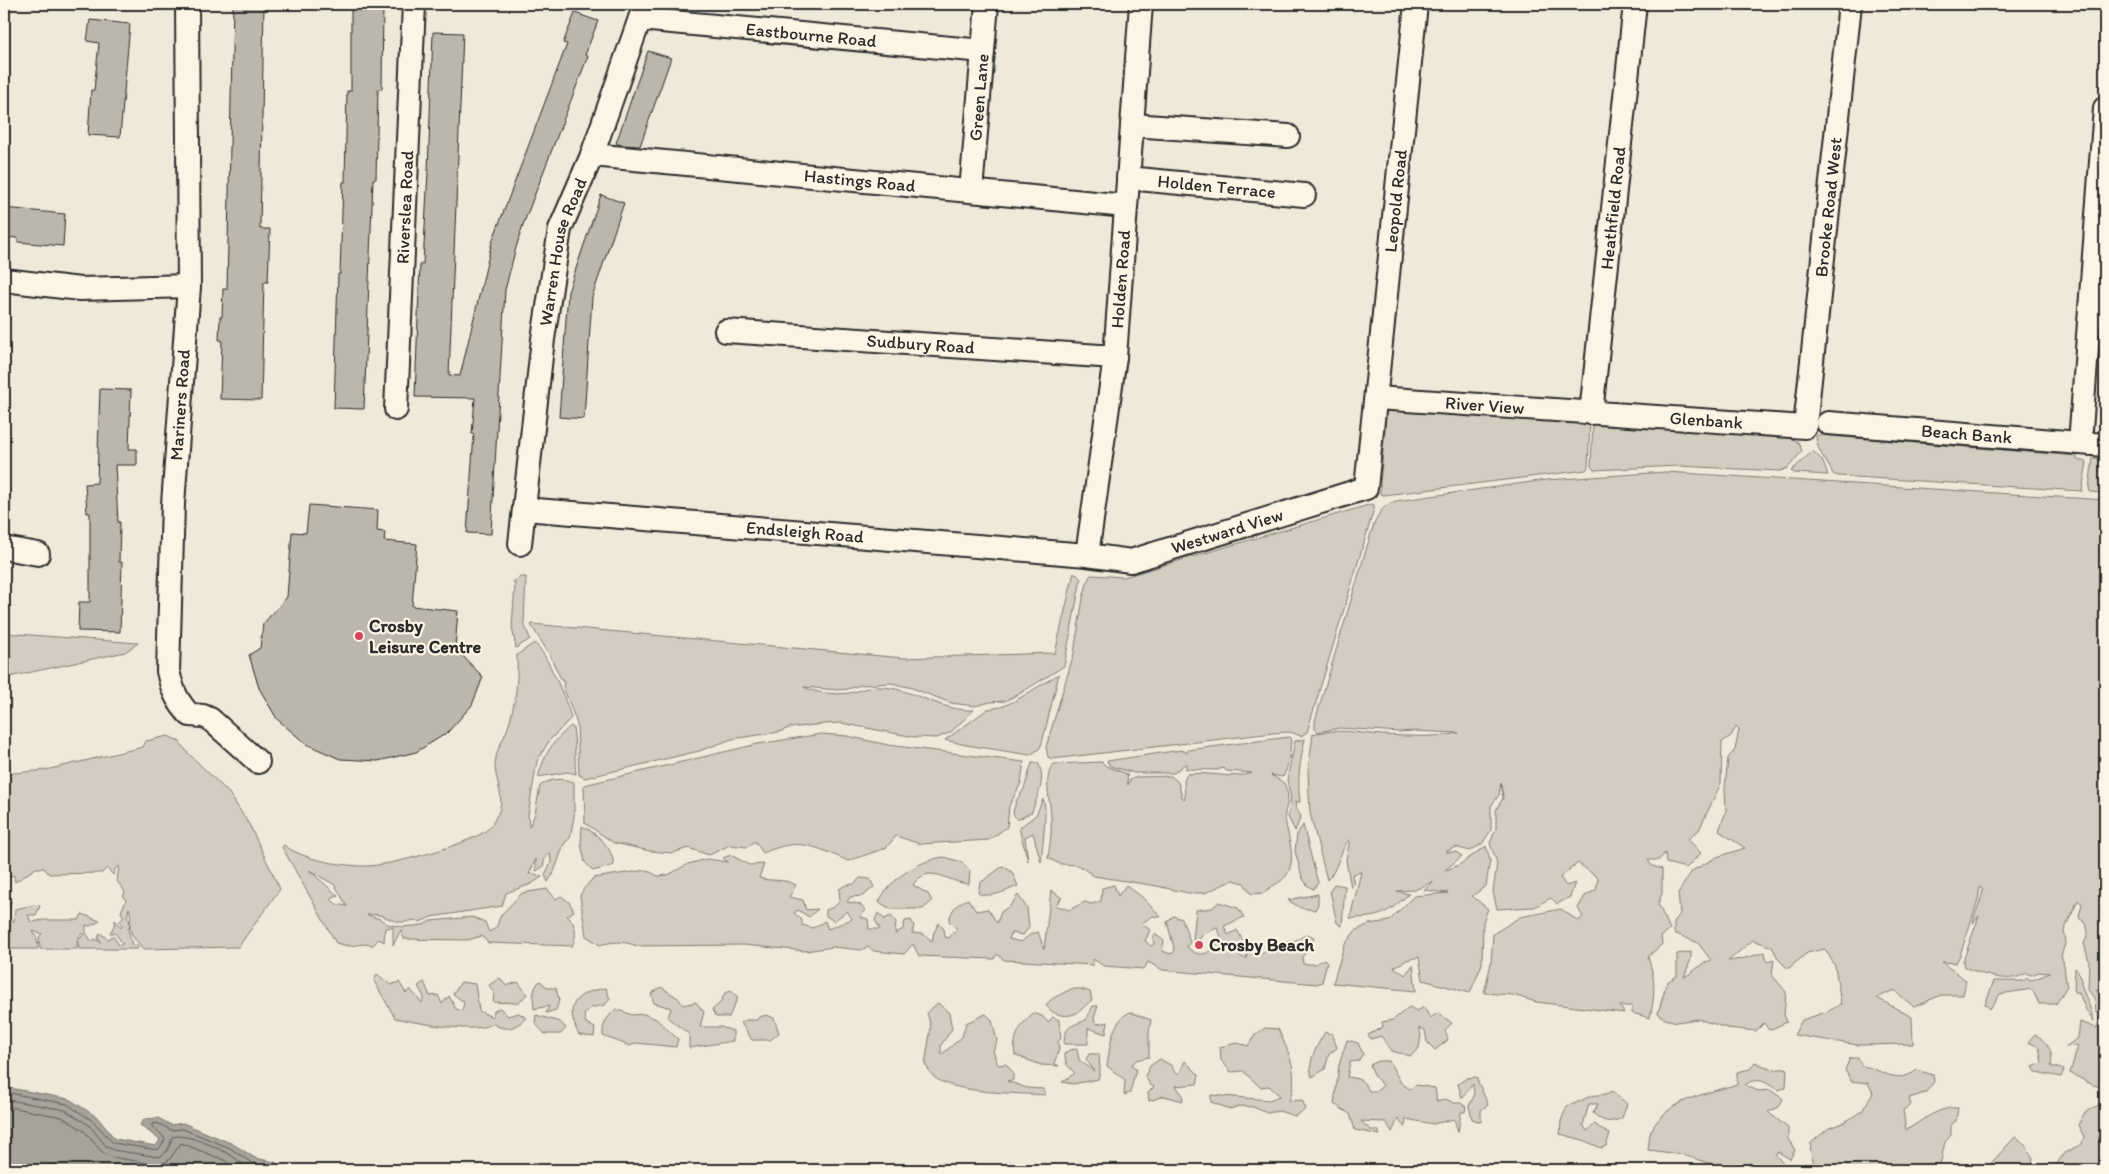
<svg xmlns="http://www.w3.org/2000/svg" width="2109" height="1174" font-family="Itim,sans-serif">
<rect width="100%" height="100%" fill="#efe9da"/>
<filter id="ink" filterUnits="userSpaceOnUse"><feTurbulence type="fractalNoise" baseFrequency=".02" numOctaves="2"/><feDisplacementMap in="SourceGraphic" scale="10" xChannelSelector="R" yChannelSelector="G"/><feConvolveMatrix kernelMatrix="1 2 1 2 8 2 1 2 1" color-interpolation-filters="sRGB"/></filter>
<g filter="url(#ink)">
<g fill="#d2cdc0" stroke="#7e7c76" fill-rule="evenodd">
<path d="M1387 405 1590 421 1588 467 1586 470 1384 495 1380 494V485Z"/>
<path d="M1593 422 1790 435V438L1798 442 1802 451 1788 468 1780 471 1678 466 1594 470 1591 466Z"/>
<path d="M1818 435 2077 456V460L2087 462 2082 491 1838 476 1833 474C1827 461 1816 450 1816 436Z"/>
<path d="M1813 451 1822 460 1828 475 1794 473 1791 471Z"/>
<path d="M2093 458 2105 459V493L2090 492 2089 488Z"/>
<path d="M1666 472 2105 500V996L2102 990 2096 989 2103 1001H2105V1028L2100 1035 2105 1044V1088L2093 1085 2070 1073 2078 1046 2065 1047 2078 1038 2080 1022 2097 1028C2098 1020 2105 1013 2104 1005L2096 1013 2095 1000 2088 989 2089 961 2084 944 2088 932 2086 923 2080 919 2079 916 2082 904 2078 900 2064 931 2066 941 2061 956C2066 966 2064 975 2067 986L2056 1004H2039L2032 989 2000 994 1990 1009 1985 1004 1994 981H2024L2027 978 2032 980 2050 973 2039 972 2031 975 2026 973C2009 985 1982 974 1964 967L1963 961 1979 916 1973 923C1975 911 1981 903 1983 890L1980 887 1978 900 1960 955 1956 963 1942 962C1950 970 1959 973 1966 981L1963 995H1941L1914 1007 1894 990 1877 998 1912 1017 1913 1044 1858 1045 1794 1035 1802 1020 1829 1011 1841 1004 1835 966 1825 949 1807 953 1788 969 1779 960 1772 947 1753 940 1728 961 1742 959 1765 952 1767 962 1774 960 1772 975 1786 992 1784 1015 1787 1022 1769 1030 1764 1023 1756 1031 1727 1028 1698 1019 1677 1022 1665 1019 1658 1013 1667 982 1677 976V954L1691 952V959L1684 977C1694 972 1702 963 1711 960L1698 943 1674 933V922L1680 914 1678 893 1692 871 1717 857 1745 848 1719 831 1726 811 1725 788 1728 758 1735 750 1739 730 1736 727 1731 736 1722 742 1721 783 1699 830 1688 839 1701 853 1686 868 1666 863 1665 853 1659 860H1648L1652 866 1662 869V893L1658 904 1670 929 1661 937 1662 944 1648 957C1656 981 1655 993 1650 1018L1632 1013V1006H1620L1624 1013 1536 1002 1513 995 1484 993 1491 963 1493 934 1520 917 1561 909 1578 921 1583 917 1578 908 1585 896 1596 890 1598 878 1578 863 1560 877 1566 886 1575 883 1570 897 1557 904 1551 898 1534 907 1497 909 1493 892 1497 863 1490 843 1496 829V810L1503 798 1501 782 1499 795 1491 806V830L1482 844 1470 851 1455 847 1445 852H1456L1462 856 1444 871 1459 865 1486 846 1490 860 1486 886 1472 896 1488 909 1483 922 1482 964 1470 993 1423 980 1419 957 1407 960 1394 967 1405 975 1413 965 1416 991 1333 983 1344 946 1355 931 1369 924 1389 921 1414 896 1448 893 1424 890 1434 881 1415 890 1397 891 1409 894C1386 914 1381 918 1350 918L1361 872 1352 874 1354 885 1351 888 1346 860 1350 839C1339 850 1339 869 1327 880L1310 813 1308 771 1313 734C1337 728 1358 733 1382 735 1407 736 1435 738 1459 733L1413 731 1400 732 1339 728 1318 732 1315 729V721L1372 530C1377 517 1381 505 1396 501L1546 480Z"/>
<path d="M1372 504 1374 505V509L1307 732 1301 736 1290 732 1273 733 1052 759 1048 757 1046 747 1074 653 1083 598 1089 577 1091 575 1124 577Z"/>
<path d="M1074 572 1081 579 1064 666 1022 692 1005 701 990 702 975 706 951 703 912 688 891 683 860 685 848 689 837 690 804 687C814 693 836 695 849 693 861 691 867 686 882 687 914 689 942 712 974 710L951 732 937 738 914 737 841 723 824 724 789 728 779 732 732 739 699 751 585 778 579 775 577 724 563 686 564 682 562 681 548 652 531 625 532 624 903 658 1055 653Z"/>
<path d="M520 577H526L524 623 530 639 516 648 512 627 515 585 513 582Z"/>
<path d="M4 633 138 643 125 652 4 678Z"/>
<path d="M534 643C545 649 568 704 571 718L549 741 537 761 528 815 529 827 535 814 540 786C551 778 561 778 574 782V817L570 838 564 844 554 872 548 882 545 875 551 862 550 852 545 858 543 867 536 871V859L529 874H535L542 877 531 884 506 893 502 906 431 917 420 922C413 918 407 923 400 922 388 920 380 912 367 915L380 919 387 924 402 927 423 925 431 921 472 917 485 922 489 932 496 928 501 915 522 893 547 889 556 899 561 896 569 902 574 911 567 916C576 923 578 935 572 946L488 943 482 936 468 940 404 939 401 930 393 945V927L385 928 384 942 379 939 373 945 364 944 349 946 336 943 282 847 284 845C301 859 342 866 364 866 387 867 470 844 487 830 491 827 494 821 496 817 509 797 491 778 496 758 497 748 504 739 507 730 516 703 518 682 517 655ZM309 870 335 885 347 906 336 904 331 899 338 896Z"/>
<path d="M1059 674 1042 743 1039 749 1030 755 966 745 945 740 988 709 1001 707 1015 701Z"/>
<path d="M571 726 573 728C576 743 574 759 576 774L568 772 538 777C545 753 552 742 571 726Z"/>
<path d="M821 734 847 736 888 745 1024 762 1021 783 1009 806 1007 827 989 840 920 844 896 836 886 848 848 861C814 846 799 837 763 853L755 841 747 847 730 845 709 855 688 848 673 853 650 851 614 843 585 823 584 785 758 744Z"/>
<path d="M168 736 179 741 188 753 229 793 250 826 280 889 238 947 142 949C140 942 133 940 131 932 128 924 133 917 129 908L127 918 129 919 130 925 128 929 132 945H138V949H79L78 941 84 934 82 933 77 940V949H40L39 937 42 934 33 931 37 939 38 949H4C4 934 0 911 11 900L8 920 14 921 15 909 34 905 40 906 36 915H28L31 922 44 920H79L82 914 100 921 90 926 86 925V933L92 942 94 939 101 942 98 939 100 933 108 939 113 936 119 945 123 944 115 933H110L114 926 115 920 121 928 123 926 119 922 124 917 121 912 126 900 123 897 125 892 117 881 119 866 115 869 113 875 107 868 102 873 49 874 44 868H36L15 882 14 875 4 879 5 795 4 774 46 770 143 747 146 741Z"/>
<path d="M1289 737 1291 739C1290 752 1289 766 1283 777L1271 775 1284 783C1286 788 1288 793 1288 798 1288 805 1284 811 1285 818 1287 835 1298 860 1286 876 1280 884 1271 885 1264 893L1251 894 1244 883 1233 880 1205 893H1188L1157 886 1094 876 1078 865 1060 864 1048 858C1050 845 1052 831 1051 818 1051 802 1042 777 1054 764L1102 762 1106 766 1127 774 1128 785 1130 780 1136 777 1171 776 1178 782 1182 797 1185 799 1184 781 1187 774C1210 771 1231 780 1252 773L1227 771 1223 768 1218 770 1186 769V763L1174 773H1134L1110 766 1107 761 1181 750 1187 753 1188 750Z"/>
<path d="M1305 739C1300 761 1297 779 1300 802H1295L1296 809 1301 816 1295 831 1288 817 1291 798 1287 780 1295 741Z"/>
<path d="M1032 763H1038C1047 780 1037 795 1032 812L1017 820 1013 813 1016 801 1024 789Z"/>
<path d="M1043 799C1048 806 1042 851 1041 862L1033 833 1025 837 1028 861 1019 828 1036 815Z"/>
<path d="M1303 825 1318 883 1313 889 1307 885 1302 877 1295 851 1297 834Z"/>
<path d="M582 826C598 834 612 847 614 865L593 871 585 862 581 844Z"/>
<path d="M731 855 749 865 764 864 759 878C772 882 784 878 796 885L789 897 803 900 806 910 818 909 809 917 798 910 794 913 802 920V925L813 928 825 921 828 929 852 919 847 911 834 921 826 916V910L834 907 840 901 839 889 846 885 854 884 860 878 870 879 874 887 863 896 850 897 847 902 859 904 866 910 860 917 868 919 869 929H880L875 920 878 913 884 919 891 916 896 922 895 934 903 929 905 921 911 920 914 926 912 933 923 934 932 941 934 932 939 923 944 929 945 937 949 938 957 929 949 921C951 910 957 903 968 899L976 911 988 909 997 923 1001 912 1011 905 1018 895 1027 908 1029 927 1023 935 1011 933 1009 939 1021 942 1031 934 1038 932 1044 949 1051 890 1062 898 1055 905 1069 910 1085 902 1091 904 1101 901 1102 888 1114 885 1118 896 1126 885 1142 897 1161 917 1153 916 1142 923 1150 930 1145 941 1151 946 1154 944 1153 937 1155 934 1164 941 1162 951 1171 954 1175 951 1167 922 1173 916 1182 919 1190 942 1187 947C1203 962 1212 951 1221 936L1217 928 1203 934 1197 943 1193 940 1196 910 1212 908 1219 902 1238 908 1244 917 1224 926 1228 935 1237 930 1245 944 1238 947 1240 956 1246 959 1248 950 1255 948 1258 955 1267 950 1271 944 1297 940 1307 934 1314 937 1312 945 1302 957 1303 964H1316L1324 959 1327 962 1322 982 1317 984 1163 970 1148 962 1144 969 1104 966 1093 959V965L1004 960 997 954 994 959 919 956 913 944 904 954 874 951 868 947 861 950 833 947 805 951 744 945 637 946C623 941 614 941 600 945L586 936 580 896 583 890 593 878 646 870 658 876 668 875 688 864 707 859 728 862 723 858Z"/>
<path d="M944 857 962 862 970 871 969 884C951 884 928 861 913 885L928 894 932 901 923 909H891L879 902C889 879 920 860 944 857Z"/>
<path d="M1003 866 1012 872 1018 886C1005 891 990 899 978 893L980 883Z"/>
<path d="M1334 884 1345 886 1342 926 1337 923 1330 891Z"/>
<path d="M1318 894V904L1315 910 1301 908 1288 900Z"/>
<path d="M2075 968C2084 979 2079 979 2083 990 2087 1000 2091 1009 2094 1021L2086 1010 2079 993 2074 992Z"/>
<path d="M377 974 391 985 399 982 406 993 410 989 422 1003 424 997 418 986 424 982 430 996 438 995 442 1004 449 996 456 1009 462 1011 464 1002 453 994 461 982 475 984 479 1011 492 1017 494 1011 500 1008 508 1016 519 1013 526 1018C515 1028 507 1032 493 1024 472 1034 418 1023 395 1018L374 981Z"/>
<path d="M500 978 506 986 518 982 527 994 519 1003 493 1002 494 993 489 985Z"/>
<path d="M540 981 548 988H556L559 1000 556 1010 546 1013 549 1006 534 1009C533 999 532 988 540 981Z"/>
<path d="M661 987 678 998 683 1005 696 1002 704 1012 700 1027H721L733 1031V1041L689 1048V1034L668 1018 671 1008 654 1003 651 994Z"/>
<path d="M606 988 610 999 605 1005 590 1008 584 1015 586 1023 595 1028 594 1037 579 1035C564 1005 574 993 606 988Z"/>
<path d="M1071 989H1081L1090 992 1092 1000C1086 1004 1081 1012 1074 1014 1064 1018 1051 1014 1046 1005 1053 996 1061 995 1071 989Z"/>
<path d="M731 991 738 997 729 1017H716L712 1010 720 1003 725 993Z"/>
<path d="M938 1003 949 1013 952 1029 941 1045V1055L962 1037 966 1023 986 1014 992 1020 997 1041 993 1051 998 1065 1006 1064 1013 1073V1080L1007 1081 1027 1088 1043 1089 1046 1095C1020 1093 954 1094 934 1077 931 1074 928 1068 925 1064L931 1027 927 1012Z"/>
<path d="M1093 1006H1098L1094 1018 1096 1024 1108 1022 1106 1034 1088 1028V1044H1064C1065 1024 1071 1027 1086 1020Z"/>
<path d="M1409 1007 1417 1011 1424 1007 1430 1018 1438 1013 1452 1023 1445 1030 1448 1040 1435 1050 1427 1042 1425 1030 1419 1028 1421 1035 1419 1048 1410 1056 1392 1051 1381 1036 1371 1039 1368 1035 1383 1027 1382 1022 1393 1020Z"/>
<path d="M616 1009 632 1015 644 1014 656 1019 678 1039 676 1047 636 1043 630 1046 603 1036C602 1024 607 1017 616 1009Z"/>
<path d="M1130 1012 1151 1020 1149 1032V1057L1136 1060 1131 1066 1136 1069 1130 1093 1124 1095 1125 1080 1107 1066C1110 1048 1111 1021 1130 1012Z"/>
<path d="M1033 1013 1042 1016 1048 1022 1053 1017 1059 1020 1061 1038 1058 1042 1059 1050 1054 1063 1059 1066 1041 1065 1015 1055C1012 1038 1021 1024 1033 1013Z"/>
<path d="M536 1015 560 1022 566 1028 561 1034H545L535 1023Z"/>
<path d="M767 1015 774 1018 779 1033 770 1040H752L741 1023 746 1020H757L759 1017Z"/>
<path d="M1265 1028 1278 1029C1289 1053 1300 1074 1289 1101L1302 1100 1306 1109 1295 1116 1279 1111 1267 1113 1253 1107 1239 1106 1230 1109 1211 1102V1095L1269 1100 1280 1096 1269 1086 1260 1087 1243 1071 1231 1072 1221 1060 1220 1047 1237 1043 1248 1046 1255 1035Z"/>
<path d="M1325 1032 1332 1034 1337 1048 1329 1054 1325 1069 1312 1077C1307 1061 1317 1046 1325 1032Z"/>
<path d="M2035 1034C2047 1042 2054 1051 2051 1066L2064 1070 2061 1077 2036 1072 2033 1067 2042 1063 2039 1047 2028 1042Z"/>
<path d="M1347 1040 1358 1043 1363 1054 1358 1061 1350 1062 1347 1077C1358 1078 1364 1080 1369 1091H1377L1383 1085 1375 1077 1370 1065 1379 1061H1389L1401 1083 1410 1089 1416 1085 1435 1088 1437 1102 1446 1099 1454 1103H1461L1466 1107 1465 1112H1461L1458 1132 1454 1119 1433 1124 1406 1119 1405 1128 1398 1119 1392 1132 1386 1122 1361 1121 1371 1130H1378L1380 1135 1355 1130 1350 1114 1334 1104 1339 1065Z"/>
<path d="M1077 1049 1079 1060 1094 1071 1086 1059 1089 1054H1099L1100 1071 1098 1079 1073 1084 1062 1082 1075 1073 1067 1065 1064 1054 1069 1050Z"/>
<path d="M1850 1058H1858L1862 1066C1883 1069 1896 1086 1917 1070L1933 1075 1934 1082 1925 1093 1909 1098 1911 1105 1903 1110 1906 1130C1922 1121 1939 1106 1958 1108L1956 1121 1951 1125V1135L1945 1142 1939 1170H1815C1814 1160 1809 1153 1811 1143L1829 1128 1843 1123 1862 1111 1873 1093 1868 1083 1851 1081 1845 1070Z"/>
<path d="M1160 1059 1172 1066 1175 1073 1179 1074 1185 1061 1199 1075 1197 1084 1176 1086 1182 1094 1183 1101 1164 1096 1149 1101 1148 1093 1154 1087 1150 1085 1145 1076 1150 1066Z"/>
<path d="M1755 1062 1773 1070 1787 1068 1786 1088 1777 1090C1766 1082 1757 1076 1745 1085L1758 1091 1770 1090 1783 1099 1779 1107 1768 1112 1788 1128V1139L1795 1150 1790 1159 1778 1152 1775 1154 1785 1166 1782 1169H1727L1680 1154 1648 1150C1649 1144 1649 1136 1651 1131 1667 1099 1707 1094 1737 1084V1072L1750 1069Z"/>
<path d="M1476 1077 1488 1105 1481 1110V1122L1472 1119 1469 1106 1474 1096 1473 1084 1462 1098 1458 1084 1467 1078Z"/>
<path d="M1612 1091 1627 1104 1622 1118C1609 1124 1603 1122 1593 1113L1598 1104H1589L1583 1125 1587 1131 1595 1124 1602 1130 1610 1134 1606 1146 1601 1148 1583 1140 1560 1134 1561 1121 1567 1106C1576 1104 1583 1099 1591 1096 1599 1094 1604 1096 1612 1091Z"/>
<path d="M2101 1104 2105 1105V1170H2053L2064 1153 2082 1144 2084 1137 2078 1125 2085 1112Z"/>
<path d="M2015 1137 2025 1145 2033 1158 2031 1170H1985Z"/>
</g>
<path fill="#a6a399" stroke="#75736d" d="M4 1087 69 1099 97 1117 115 1139 156 1146 160 1140 140 1125 144 1119 158 1118 171 1125 183 1123 233 1144 255 1158 275 1162 283 1170H4Z"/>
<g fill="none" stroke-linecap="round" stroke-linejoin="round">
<g stroke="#5c5b57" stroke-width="1">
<path d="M4 1092 67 1104 93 1121 113 1143 158 1150 165 1140 163 1136 152 1127V1124L157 1123 171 1130 183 1129 230 1148 252 1163 272 1167 276 1170"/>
<path d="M4 1099 65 1110 89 1125 106 1146 113 1150 159 1157C168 1153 170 1145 172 1137 186 1133 213 1146 227 1153 237 1159 245 1168 257 1170"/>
<path d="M4 1106 62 1117 84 1131 102 1152 112 1157 159 1165 169 1160 181 1143 224 1160 239 1170"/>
</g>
</g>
<g fill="#bcb7ac" stroke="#2b2b2b">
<path d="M233 4H264L260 229H270L268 282H264L261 400 220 399 222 340H219L220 317H222L223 289H227Z"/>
<path d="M351 4H383L382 89H378L376 179H373L364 409 334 408 338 274H340L343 182H345L347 91H351Z"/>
<path d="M575 13 598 21 585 55 588 56 523 225 515 251 505 290 491 534 467 533 474 434H472L475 398 415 397 420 264H423L428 172 433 32 463 33 449 375 460 376 492 242 567 44 563 43Z"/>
<path d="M90 20 130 24 120 137 88 135 91 90H94L99 43 87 41Z"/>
<path d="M648 51 671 58 640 146 621 145 616 143Z"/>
<path d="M601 195 624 203 592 297 584 419 559 417 568 292Z"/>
<path d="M4 208 65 214 63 246 18 242V238L4 237Z"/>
<path d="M100 389 131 390 129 449H137V465H115L118 522H120L119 562H122L120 632 78 631 79 602H90V513H87L85 484 97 483Z"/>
<path d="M309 505 378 510 377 531 385 532 384 541 417 544 412 606 458 611 455 648 483 677 472 705 447 733 416 752 378 761 340 759 306 744 277 719 259 688 249 655 260 648 263 624 287 597 292 532 306 533Z"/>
</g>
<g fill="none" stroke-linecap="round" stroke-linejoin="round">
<defs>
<g id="minor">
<path d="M187 4 189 286 173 504 168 671C172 689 177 702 190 715L203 716 210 719 258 762"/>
<path id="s1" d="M640 19 983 51"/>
<path d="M1132 125 1288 136"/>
<path id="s2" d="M592 155 1126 206"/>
<path id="s3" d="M1128 178 1304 195"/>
<path id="s4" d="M971 191 987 4"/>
<path d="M4 280 80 289 189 286"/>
<path id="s5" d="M726 331 1115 357"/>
<path id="s6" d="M1377 398 1805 427 1850 4"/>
<path id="s7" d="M396 409 414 4"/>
<path id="s8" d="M1591 413 1635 4"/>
<path id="s9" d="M1828 423 2105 445"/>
<path d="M2080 443 2105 108"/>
<path id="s10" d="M524 509 1087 555 1131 561 1366 488 1416 4"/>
<path id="s11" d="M520 544 543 339 560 229 592 155 645 4"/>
<path d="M4 548 38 554"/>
<path id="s12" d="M1087 555 1115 357 1141 4"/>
</g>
</defs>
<use href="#minor" stroke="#2b2b2b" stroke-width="26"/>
<use href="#minor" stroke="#fcf5e5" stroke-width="22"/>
</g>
</g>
<g fill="#d1495b" stroke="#fcf5e5" stroke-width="2">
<circle cx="359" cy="636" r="5"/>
<circle cx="1199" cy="945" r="5"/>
</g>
<g text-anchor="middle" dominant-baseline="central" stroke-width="4.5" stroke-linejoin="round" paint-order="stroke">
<g font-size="18" fill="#2b2b2b" stroke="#fcf5e5">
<text stroke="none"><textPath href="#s1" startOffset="172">Eastbourne Road</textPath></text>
<text stroke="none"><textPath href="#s4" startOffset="94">Green Lane</textPath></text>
<text stroke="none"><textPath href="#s2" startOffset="269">Hastings Road</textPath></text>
<text stroke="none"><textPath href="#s3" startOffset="89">Holden Terrace</textPath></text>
<text stroke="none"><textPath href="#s10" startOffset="1144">Leopold Road</textPath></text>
<text stroke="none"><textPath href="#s7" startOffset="202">Riverslea Road</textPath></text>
<text stroke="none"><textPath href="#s6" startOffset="650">Brooke Road West</textPath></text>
<text stroke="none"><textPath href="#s8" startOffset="206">Heathfield Road</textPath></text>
<text stroke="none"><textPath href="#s11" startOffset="296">Warren House Road</textPath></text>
<text stroke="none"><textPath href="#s12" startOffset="278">Holden Road</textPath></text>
<text stroke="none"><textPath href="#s5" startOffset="195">Sudbury Road</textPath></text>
<text transform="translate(180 405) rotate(-86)">Mariners Road</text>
<text stroke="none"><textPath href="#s6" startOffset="108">River View</textPath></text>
<text stroke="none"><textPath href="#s6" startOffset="330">Glenbank</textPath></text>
<text stroke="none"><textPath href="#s9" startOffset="139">Beach Bank</textPath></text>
<text stroke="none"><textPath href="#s10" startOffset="710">Westward View</textPath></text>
<text stroke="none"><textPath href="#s10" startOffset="282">Endsleigh Road</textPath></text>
</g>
<g font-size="18" font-weight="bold" fill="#2b2b2b" stroke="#fcf5e5" text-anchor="start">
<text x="369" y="626">Crosby<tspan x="369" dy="21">Leisure Centre</tspan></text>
<text x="1209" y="945">Crosby Beach</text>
</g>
</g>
<rect width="2109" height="1174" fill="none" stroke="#fcf5e5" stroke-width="20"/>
<rect x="10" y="10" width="2089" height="1154" fill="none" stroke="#2b2b2b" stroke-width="2" filter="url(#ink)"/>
</svg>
